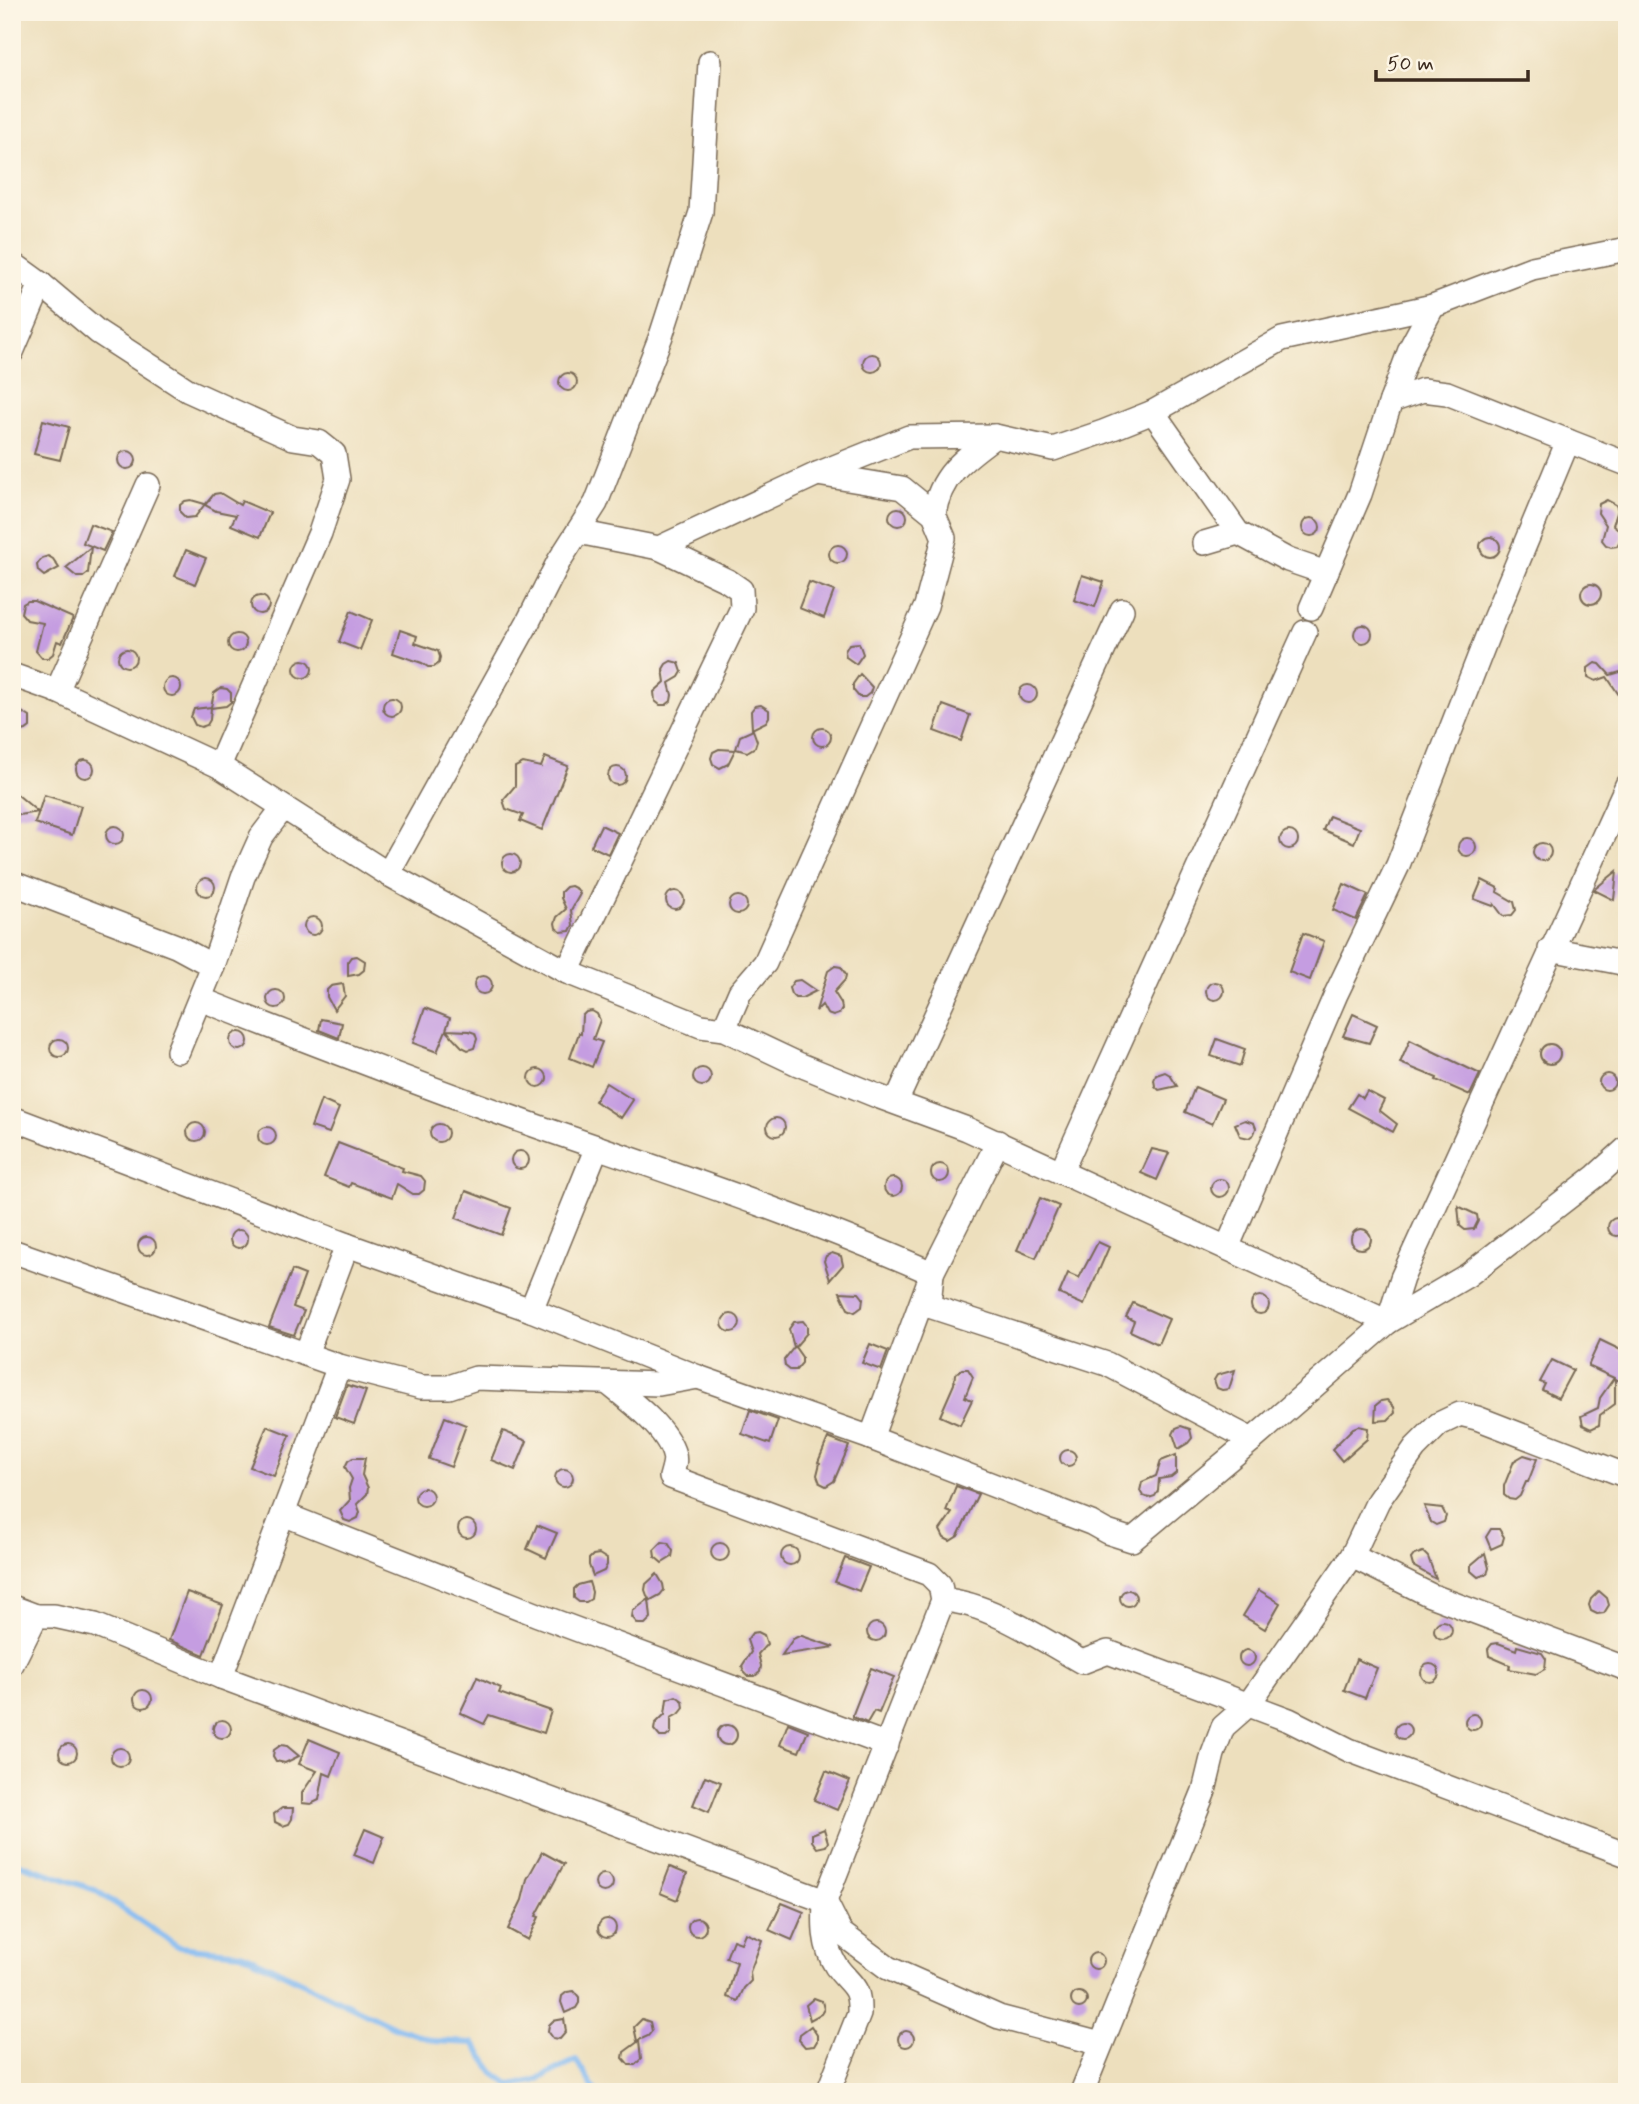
<svg xmlns="http://www.w3.org/2000/svg" width="1639" height="2104" font-family="Mynerve,sans-serif">
<rect width="100%" height="100%" fill="#fcf5e5"/>
<filter id="ink" filterUnits="userSpaceOnUse"><feTurbulence type="fractalNoise" baseFrequency=".0143" numOctaves="2"/><feDisplacementMap in="SourceGraphic" scale="14" xChannelSelector="R" yChannelSelector="G"/><feConvolveMatrix kernelMatrix="1 2 1 2 8 2 1 2 1" color-interpolation-filters="sRGB"/></filter>
<filter id="wash" filterUnits="userSpaceOnUse"><feTurbulence type="fractalNoise" baseFrequency=".00686" numOctaves="4" result="noise"/><feDisplacementMap in="SourceGraphic" scale="28" xChannelSelector="R" yChannelSelector="G"/><feGaussianBlur stdDeviation="1.57" result="paint"/><feColorMatrix in="noise" values="0 0 0 0 0 0 0 0 0 0 0 0 0 0 0 0 0 1.4 0 .05"/><feComposite in="paint" operator="in"/></filter>
<g filter="url(#wash)">
<rect width="100%" height="100%" fill="#eddfbd"/>
<g fill="none" stroke-linecap="round" stroke-linejoin="round">
<path stroke="#83baf2" stroke-width="6" d="M12 1861 95 1890 179 1947 241 1953 394 2027 435 2041 473 2043 495 2074 510 2085 534 2081 576 2060 596 2092"/>
</g>
<g id="blocks">
<g fill="#c59de1">
<circle cx="872" cy="363" r="9"/>
<circle cx="568" cy="382" r="9"/>
<path d="M43 420 69 427 60 460 34 454Z"/>
<circle cx="127" cy="460" r="9"/>
<path d="M220 493 240 505 242 501 270 513 260 537 231 525 236 515 216 511 205 505 214 494Z"/>
<path d="M191 500 205 504 195 517 186 518 180 512V505L185 501Z"/>
<path d="M1607 500 1616 505 1618 510 1613 525 1621 531 1622 537 1617 546 1611 547 1606 545 1602 540 1606 525 1598 513 1599 504Z"/>
<circle cx="898" cy="517" r="9"/>
<circle cx="1311" cy="527" r="9"/>
<path d="M90 524 112 532 103 551 83 543Z"/>
<circle cx="1490" cy="547" r="10"/>
<circle cx="838" cy="554" r="9"/>
<path d="M91 547 88 573 83 577H77L66 568Z"/>
<path d="M186 550 206 558 195 584 175 576Z"/>
<path d="M48 556 53 559 59 568 44 576 38 571 37 565 42 558Z"/>
<path d="M1082 575 1104 582 1095 607 1074 600Z"/>
<path d="M809 582 834 591 824 618 799 608Z"/>
<circle cx="1591" cy="594" r="10"/>
<circle cx="260" cy="605" r="9"/>
<path d="M28 601H34L73 618 62 643 57 641 53 654 48 658H42L36 651 43 623 27 620 21 613 23 604Z"/>
<path d="M351 611 372 620 360 650 339 642Z"/>
<circle cx="1363" cy="634" r="9"/>
<path d="M400 630 417 636 415 643 438 651 440 657 439 663 434 667H428L422 663 393 653Z"/>
<circle cx="237" cy="643" r="9"/>
<path d="M859 643 863 654 856 664 846 657 845 651 849 644Z"/>
<circle cx="127" cy="658" r="9"/>
<circle cx="303" cy="669" r="9"/>
<path d="M671 661 679 663 682 672 679 677 669 683 672 695 671 701 666 705H660L655 701 654 692 665 682 663 669 666 664Z"/>
<path d="M1595 663 1600 664 1610 675 1627 670V707L1607 677 1596 681 1588 677V668Z"/>
<path d="M860 674 872 687 870 693 865 697H859L853 690V684Z"/>
<circle cx="172" cy="687" r="9"/>
<circle cx="1028" cy="694" r="9"/>
<path d="M221 688 227 689 231 693V702L226 706 211 708 210 720 207 725 201 727 195 725 191 717 194 709 211 707 214 693Z"/>
<circle cx="392" cy="707" r="9"/>
<path d="M761 705 769 710V717L766 722 752 729 751 711 755 706Z"/>
<path d="M943 705 970 715 961 741 934 731Z"/>
<path d="M22 712 30 717V727L26 730 14 733V717Z"/>
<circle cx="822" cy="737" r="9"/>
<path d="M753 730 757 741 755 747 747 752 736 749 740 736Z"/>
<path d="M719 749 735 750 728 764 720 768 713 764 711 758 713 752Z"/>
<path d="M545 757 568 766 542 830 520 821 523 815 506 809 503 800 515 786V767L523 763 541 767Z"/>
<circle cx="85" cy="769" r="9"/>
<circle cx="617" cy="776" r="9"/>
<path d="M12 790 38 812 12 816Z"/>
<path d="M44 795 81 806 72 835 35 823Z"/>
<path d="M1329 816 1360 828 1354 843 1323 830Z"/>
<path d="M601 825 618 833 608 854 591 846Z"/>
<circle cx="115" cy="835" r="9"/>
<circle cx="1289" cy="840" r="9"/>
<circle cx="1467" cy="847" r="9"/>
<circle cx="1542" cy="852" r="9"/>
<circle cx="511" cy="863" r="9"/>
<path d="M1617 871 1614 900 1594 890 1596 888Z"/>
<circle cx="206" cy="887" r="9"/>
<path d="M1482 880 1498 888 1497 892 1514 902 1516 910 1512 915 1503 916 1494 904 1493 906 1474 899Z"/>
<path d="M1344 884 1368 895 1356 920 1333 910Z"/>
<path d="M571 886 577 889 580 894 571 910 573 925 570 931 561 932 556 928 555 923 557 917 566 909 561 898V892L566 887Z"/>
<circle cx="675" cy="900" r="9"/>
<circle cx="738" cy="905" r="9"/>
<circle cx="313" cy="926" r="9"/>
<path d="M1303 933 1324 941 1310 980 1289 972Z"/>
<path d="M357 956 365 961 364 970 359 974 348 976V961L351 957Z"/>
<path d="M835 966 841 967 846 975 845 980 834 992 841 1003 842 1009 839 1014 833 1016 827 1014 822 1005 816 1011 828 971Z"/>
<circle cx="483" cy="985" r="9"/>
<path d="M800 980 816 991 802 998H795L791 994 789 988 794 981Z"/>
<circle cx="1215" cy="991" r="9"/>
<path d="M343 984 345 996 334 1010 327 997V990L331 986Z"/>
<circle cx="276" cy="999" r="9"/>
<path d="M425 1008 450 1018 446 1030 469 1031 475 1033 477 1039 474 1048 468 1050 462 1047 446 1030 437 1052 413 1043Z"/>
<path d="M592 1011 597 1014 600 1020 593 1039 602 1042 592 1067 570 1058 579 1033 581 1034 582 1016 586 1012Z"/>
<path d="M1353 1014 1377 1025 1369 1043 1343 1036Z"/>
<path d="M321 1019 342 1023 339 1038 319 1030Z"/>
<circle cx="239" cy="1041" r="9"/>
<circle cx="59" cy="1048" r="9"/>
<path d="M1217 1039 1245 1049 1240 1066 1211 1056Z"/>
<path d="M1410 1040 1480 1074 1470 1095 1436 1080 1437 1078 1400 1063Z"/>
<circle cx="1550" cy="1054" r="10"/>
<circle cx="702" cy="1077" r="9"/>
<circle cx="538" cy="1078" r="9"/>
<path d="M1165 1072 1170 1075 1177 1086 1159 1090 1155 1086 1154 1080 1156 1075Z"/>
<circle cx="1607" cy="1082" r="8"/>
<path d="M606 1083 633 1100 621 1118 595 1101Z"/>
<path d="M1195 1087 1223 1099 1212 1124 1185 1112Z"/>
<path d="M1367 1091 1384 1100 1379 1110 1397 1124 1393 1132 1348 1108 1357 1094 1363 1098Z"/>
<path d="M321 1100 339 1108 329 1133 311 1127Z"/>
<circle cx="776" cy="1127" r="9"/>
<path d="M1245 1120 1254 1123 1256 1128 1254 1134 1249 1138 1240 1136 1235 1124Z"/>
<circle cx="196" cy="1132" r="9"/>
<circle cx="439" cy="1133" r="9"/>
<circle cx="267" cy="1136" r="9"/>
<path d="M338 1143 403 1168 402 1171 421 1176 425 1181 424 1190 419 1194H413L397 1184 392 1198 351 1183 349 1187 324 1177Z"/>
<path d="M1152 1149 1169 1153 1157 1180 1141 1173Z"/>
<circle cx="520" cy="1160" r="9"/>
<circle cx="940" cy="1173" r="9"/>
<circle cx="893" cy="1187" r="9"/>
<circle cx="1220" cy="1188" r="9"/>
<path d="M466 1191 511 1208 501 1235 456 1218Z"/>
<path d="M1040 1198 1059 1206 1036 1258 1017 1250Z"/>
<path d="M1458 1206 1477 1215 1478 1221 1474 1229 1465 1230 1460 1226Z"/>
<circle cx="1617" cy="1227" r="9"/>
<circle cx="1361" cy="1239" r="10"/>
<circle cx="239" cy="1239" r="9"/>
<circle cx="147" cy="1246" r="9"/>
<path d="M1098 1242 1109 1247 1084 1305 1059 1294 1068 1273 1079 1278Z"/>
<path d="M832 1253 841 1256 843 1265 830 1280 824 1261 826 1256Z"/>
<path d="M292 1270 305 1275 293 1307 304 1311 294 1335 269 1327Z"/>
<path d="M840 1292 859 1293 863 1298 862 1307 855 1312 848 1309Z"/>
<circle cx="1260" cy="1305" r="9"/>
<path d="M1133 1303 1169 1319 1158 1344 1130 1331 1134 1321 1126 1317Z"/>
<circle cx="731" cy="1323" r="9"/>
<path d="M803 1321 807 1326V1333L795 1347 802 1357V1363L796 1370H790L785 1366 784 1360 794 1347 789 1329 794 1322Z"/>
<path d="M1600 1340 1627 1353V1384L1615 1379V1404L1600 1415 1599 1425 1591 1429 1583 1425 1581 1416 1598 1408 1600 1398 1614 1378 1588 1366Z"/>
<path d="M870 1344 888 1351 881 1370 862 1363Z"/>
<path d="M1552 1360 1573 1370 1558 1398 1542 1390 1545 1384 1540 1382Z"/>
<path d="M962 1369H968L973 1377 965 1397 972 1400 960 1425 940 1416 954 1384 955 1374Z"/>
<path d="M1235 1370 1229 1389 1222 1390 1217 1388 1214 1380 1217 1375Z"/>
<path d="M347 1385 366 1391 354 1424 335 1417Z"/>
<path d="M1387 1400 1394 1407 1395 1413 1388 1420 1375 1421 1376 1405 1381 1401Z"/>
<path d="M750 1410 778 1420 770 1444 742 1434Z"/>
<path d="M445 1417 466 1425 451 1467 429 1459Z"/>
<path d="M267 1426 290 1435 274 1476 250 1467Z"/>
<path d="M1181 1426 1190 1429 1192 1438 1188 1443 1178 1449 1173 1434 1176 1428Z"/>
<path d="M1358 1426 1368 1428 1367 1439 1342 1461 1332 1449 1353 1428Z"/>
<path d="M503 1431 527 1441 515 1470 491 1460Z"/>
<path d="M828 1438 849 1446 834 1481 826 1486 820 1483 817 1475 820 1463 818 1462Z"/>
<circle cx="1068" cy="1458" r="8"/>
<path d="M1176 1455V1473L1171 1477 1159 1479 1158 1491 1155 1496 1149 1498 1143 1496 1140 1491 1142 1482 1156 1476 1161 1461Z"/>
<path d="M1524 1455 1537 1459 1528 1482H1526L1520 1496 1515 1500 1509 1499 1504 1495V1486L1514 1461Z"/>
<path d="M353 1458H365L362 1475 368 1488 367 1494 357 1504 360 1512 358 1518 350 1522 344 1520 340 1511 350 1500 349 1488 352 1479 345 1467 348 1461Z"/>
<circle cx="564" cy="1478" r="9"/>
<path d="M956 1486 978 1494 958 1536 950 1541 944 1538 940 1530 952 1513 946 1511Z"/>
<circle cx="424" cy="1497" r="9"/>
<path d="M1424 1506 1442 1508 1446 1516 1444 1522 1436 1525 1431 1522Z"/>
<circle cx="467" cy="1529" r="9"/>
<path d="M537 1525 557 1533 546 1558 527 1549Z"/>
<path d="M1491 1529H1499L1504 1537 1502 1544 1491 1549 1486 1537Z"/>
<path d="M662 1542 668 1543 673 1551 672 1557 662 1563 655 1557 654 1550Z"/>
<circle cx="720" cy="1552" r="9"/>
<circle cx="790" cy="1556" r="9"/>
<path d="M1423 1552 1428 1557 1436 1579 1413 1566 1411 1559 1414 1555Z"/>
<path d="M1485 1553 1489 1568 1487 1574 1478 1577 1471 1571V1565Z"/>
<path d="M599 1554 607 1559V1565L604 1571 593 1576 589 1565V1559L593 1555Z"/>
<path d="M845 1558 869 1567 859 1591 835 1582Z"/>
<path d="M657 1574 663 1584 664 1590 660 1595 649 1601 645 1590 646 1584Z"/>
<path d="M589 1582 592 1592 591 1599 586 1602H579L574 1598V1589L578 1585Z"/>
<circle cx="1128" cy="1598" r="8"/>
<path d="M1259 1590 1280 1603 1265 1629 1243 1616Z"/>
<path d="M1599 1591 1607 1598 1609 1605 1604 1613 1597 1614 1591 1611 1589 1605 1591 1599Z"/>
<path d="M187 1592 223 1605 204 1655 169 1640Z"/>
<path d="M649 1599 651 1618 645 1624H638L632 1617 633 1611Z"/>
<circle cx="1443" cy="1630" r="9"/>
<circle cx="876" cy="1632" r="9"/>
<path d="M758 1632 764 1635 767 1644 758 1654 761 1666 760 1672 755 1676H748L744 1672 742 1666 751 1652 747 1640 752 1633Z"/>
<path d="M799 1636H802L834 1647 782 1655 793 1639Z"/>
<path d="M1498 1643 1516 1650 1517 1646 1542 1653 1546 1659 1545 1669 1536 1674 1509 1669 1510 1665 1489 1656 1488 1649 1492 1644Z"/>
<circle cx="1247" cy="1658" r="8"/>
<path d="M1356 1659 1377 1668 1365 1698 1344 1690Z"/>
<circle cx="1430" cy="1673" r="9"/>
<path d="M871 1668 894 1677 879 1713 874 1711 867 1723 853 1717V1714Z"/>
<path d="M477 1677 501 1688 499 1693 551 1711 544 1733 489 1715 484 1724 460 1713Z"/>
<circle cx="143" cy="1699" r="9"/>
<path d="M676 1696 683 1701 684 1708 680 1713 671 1718V1733L666 1737H660L654 1730 655 1724 665 1714 667 1699Z"/>
<circle cx="1473" cy="1722" r="8"/>
<circle cx="222" cy="1729" r="9"/>
<circle cx="1403" cy="1731" r="8"/>
<path d="M788 1723 808 1731 799 1752 780 1745Z"/>
<circle cx="727" cy="1735" r="10"/>
<path d="M309 1739 340 1752 331 1776 324 1773 319 1800 311 1804 302 1803V1793L317 1771 299 1764Z"/>
<circle cx="68" cy="1753" r="9"/>
<path d="M281 1745 287 1746 299 1756 285 1763 276 1761 273 1756 274 1750Z"/>
<circle cx="120" cy="1757" r="9"/>
<path d="M826 1771 850 1781 837 1810 814 1800Z"/>
<path d="M705 1776 721 1782 709 1812 693 1805Z"/>
<path d="M282 1808H293L292 1819 289 1824 283 1826 275 1822 274 1814Z"/>
<path d="M365 1829 384 1837 374 1863 354 1855Z"/>
<path d="M824 1829 828 1842 826 1846 817 1848 812 1841V1834Z"/>
<path d="M542 1852 564 1864 536 1916 539 1917 528 1940 508 1929 522 1900 527 1879Z"/>
<path d="M670 1867 687 1874 677 1900 660 1893Z"/>
<circle cx="604" cy="1883" r="9"/>
<path d="M782 1903 804 1912 792 1940 769 1930Z"/>
<circle cx="697" cy="1927" r="9"/>
<circle cx="607" cy="1928" r="9"/>
<path d="M745 1933 762 1940 750 1972 751 1981 744 1988 738 2001 727 1997 737 1962 726 1958 733 1940 741 1943Z"/>
<circle cx="1096" cy="1961" r="8"/>
<path d="M574 1991 579 1997V2003L576 2008 565 2013 561 2002 562 1996 567 1992Z"/>
<circle cx="1079" cy="2000" r="8"/>
<path d="M814 1998 822 2001 824 2009 821 2014 810 2020 806 2005Z"/>
<path d="M564 2019 566 2032 560 2039 553 2038 548 2031 549 2025 553 2021Z"/>
<path d="M642 2019 650 2022 652 2031 648 2036 637 2041 634 2027Z"/>
<path d="M811 2026 817 2035V2041L814 2046 805 2047 799 2040 800 2034Z"/>
<circle cx="906" cy="2039" r="8"/>
<path d="M639 2041 641 2059 635 2065H629L623 2058 624 2052Z"/>
</g>
</g>
</g>
<g filter="url(#ink)">
<use href="#blocks" fill-opacity="0" stroke="#796956" stroke-width="2"/>
<g fill="none" stroke-linecap="round" stroke-linejoin="round">
<defs>
<g id="minor">
<path d="M12 263 41 284 98 332 189 391 293 438 319 442 334 454 338 479 320 533 219 766"/>
<path d="M12 352 41 284"/>
<path d="M1391 401 1411 347 1433 306 1532 268 1627 249"/>
<path d="M1568 441 1627 464"/>
<path d="M934 514C940 475 965 458 995 436"/>
<path d="M578 532 659 548 817 474 909 437 995 436 1053 449 1103 432 1153 412"/>
<path d="M1204 543 1238 533"/>
<path d="M1326 573 1288 560 1238 533 1153 412 1282 339 1433 306"/>
<path d="M12 675 57 691 219 766 388 874 567 972 701 1026 724 1029 798 1064 877 1096 967 1129 1388 1322 1402 1278 1627 785"/>
<path d="M57 691 148 485"/>
<path d="M388 874 528 622 559 561 596 503 661 336 701 212 710 62"/>
<path d="M12 883 176 946 213 966"/>
<path d="M1550 949 1622 963 1627 967"/>
<path d="M567 972 742 608 741 590 728 581 659 548"/>
<path d="M200 999C312 1043 425 1087 539 1127 671 1173 804 1216 932 1273L929 1306 1107 1364 1252 1440"/>
<path d="M724 1029 740 992 765 963 926 606 944 538 934 514 902 488 817 474"/>
<path d="M178 1051 213 966 243 877 261 837 283 808"/>
<path d="M896 1102 1122 610"/>
<path d="M12 1118 347 1245 531 1310 698 1377 871 1438 1091 1523 1107 1532 1132 1540 1252 1440 1388 1322 1468 1275 1596 1176 1627 1148"/>
<path d="M1061 1172 1305 632"/>
<path d="M1227 1248 1336 994 1398 865 1494 619 1568 441 1447 393 1423 390 1391 401 1360 494 1311 608"/>
<path d="M12 1251 339 1366 421 1387H449L476 1378 659 1384 698 1377"/>
<path d="M531 1310 597 1147"/>
<path d="M306 1354 347 1245"/>
<path d="M608 1383C629 1400 667 1428 674 1455 676 1461 673 1470 671 1477L929 1574 940 1585 943 1600 825 1901C824 1923 823 1946 836 1966 851 1987 860 1984 859 2014L828 2092"/>
<path d="M871 1438 932 1273 998 1142"/>
<path d="M283 1514 538 1615 887 1745"/>
<path d="M1352 1556 1430 1595 1627 1669"/>
<path d="M943 1600C987 1602 1043 1640 1082 1662L1108 1652 1289 1720 1349 1750 1627 1855"/>
<path d="M12 1607 36 1616"/>
<path d="M12 1664 36 1616H54L95 1625 221 1677 825 1901 841 1933 888 1968 999 2017 1101 2044"/>
<path d="M221 1677 339 1366"/>
<path d="M1082 2092 1204 1791 1213 1754 1223 1727 1248 1705 1352 1556 1378 1501 1415 1448 1439 1424 1460 1414 1477 1418 1627 1476"/>
</g>
</defs>
<use href="#minor" stroke="#796956" stroke-width="26"/>
<use href="#minor" stroke="#fff" stroke-width="23"/>
</g>
</g>
<rect width="1639" height="2104" fill="none" stroke="#fcf5e5" stroke-width="42"/>
<path d="M1376 70v10h152v-10" fill="none" stroke="#3b2a1e" stroke-width="3.5"/>
<text x="1387" y="70" font-size="21" fill="#3b2a1e" stroke="#fcf5e5" stroke-width="5" paint-order="stroke">50 m</text>
</svg>
